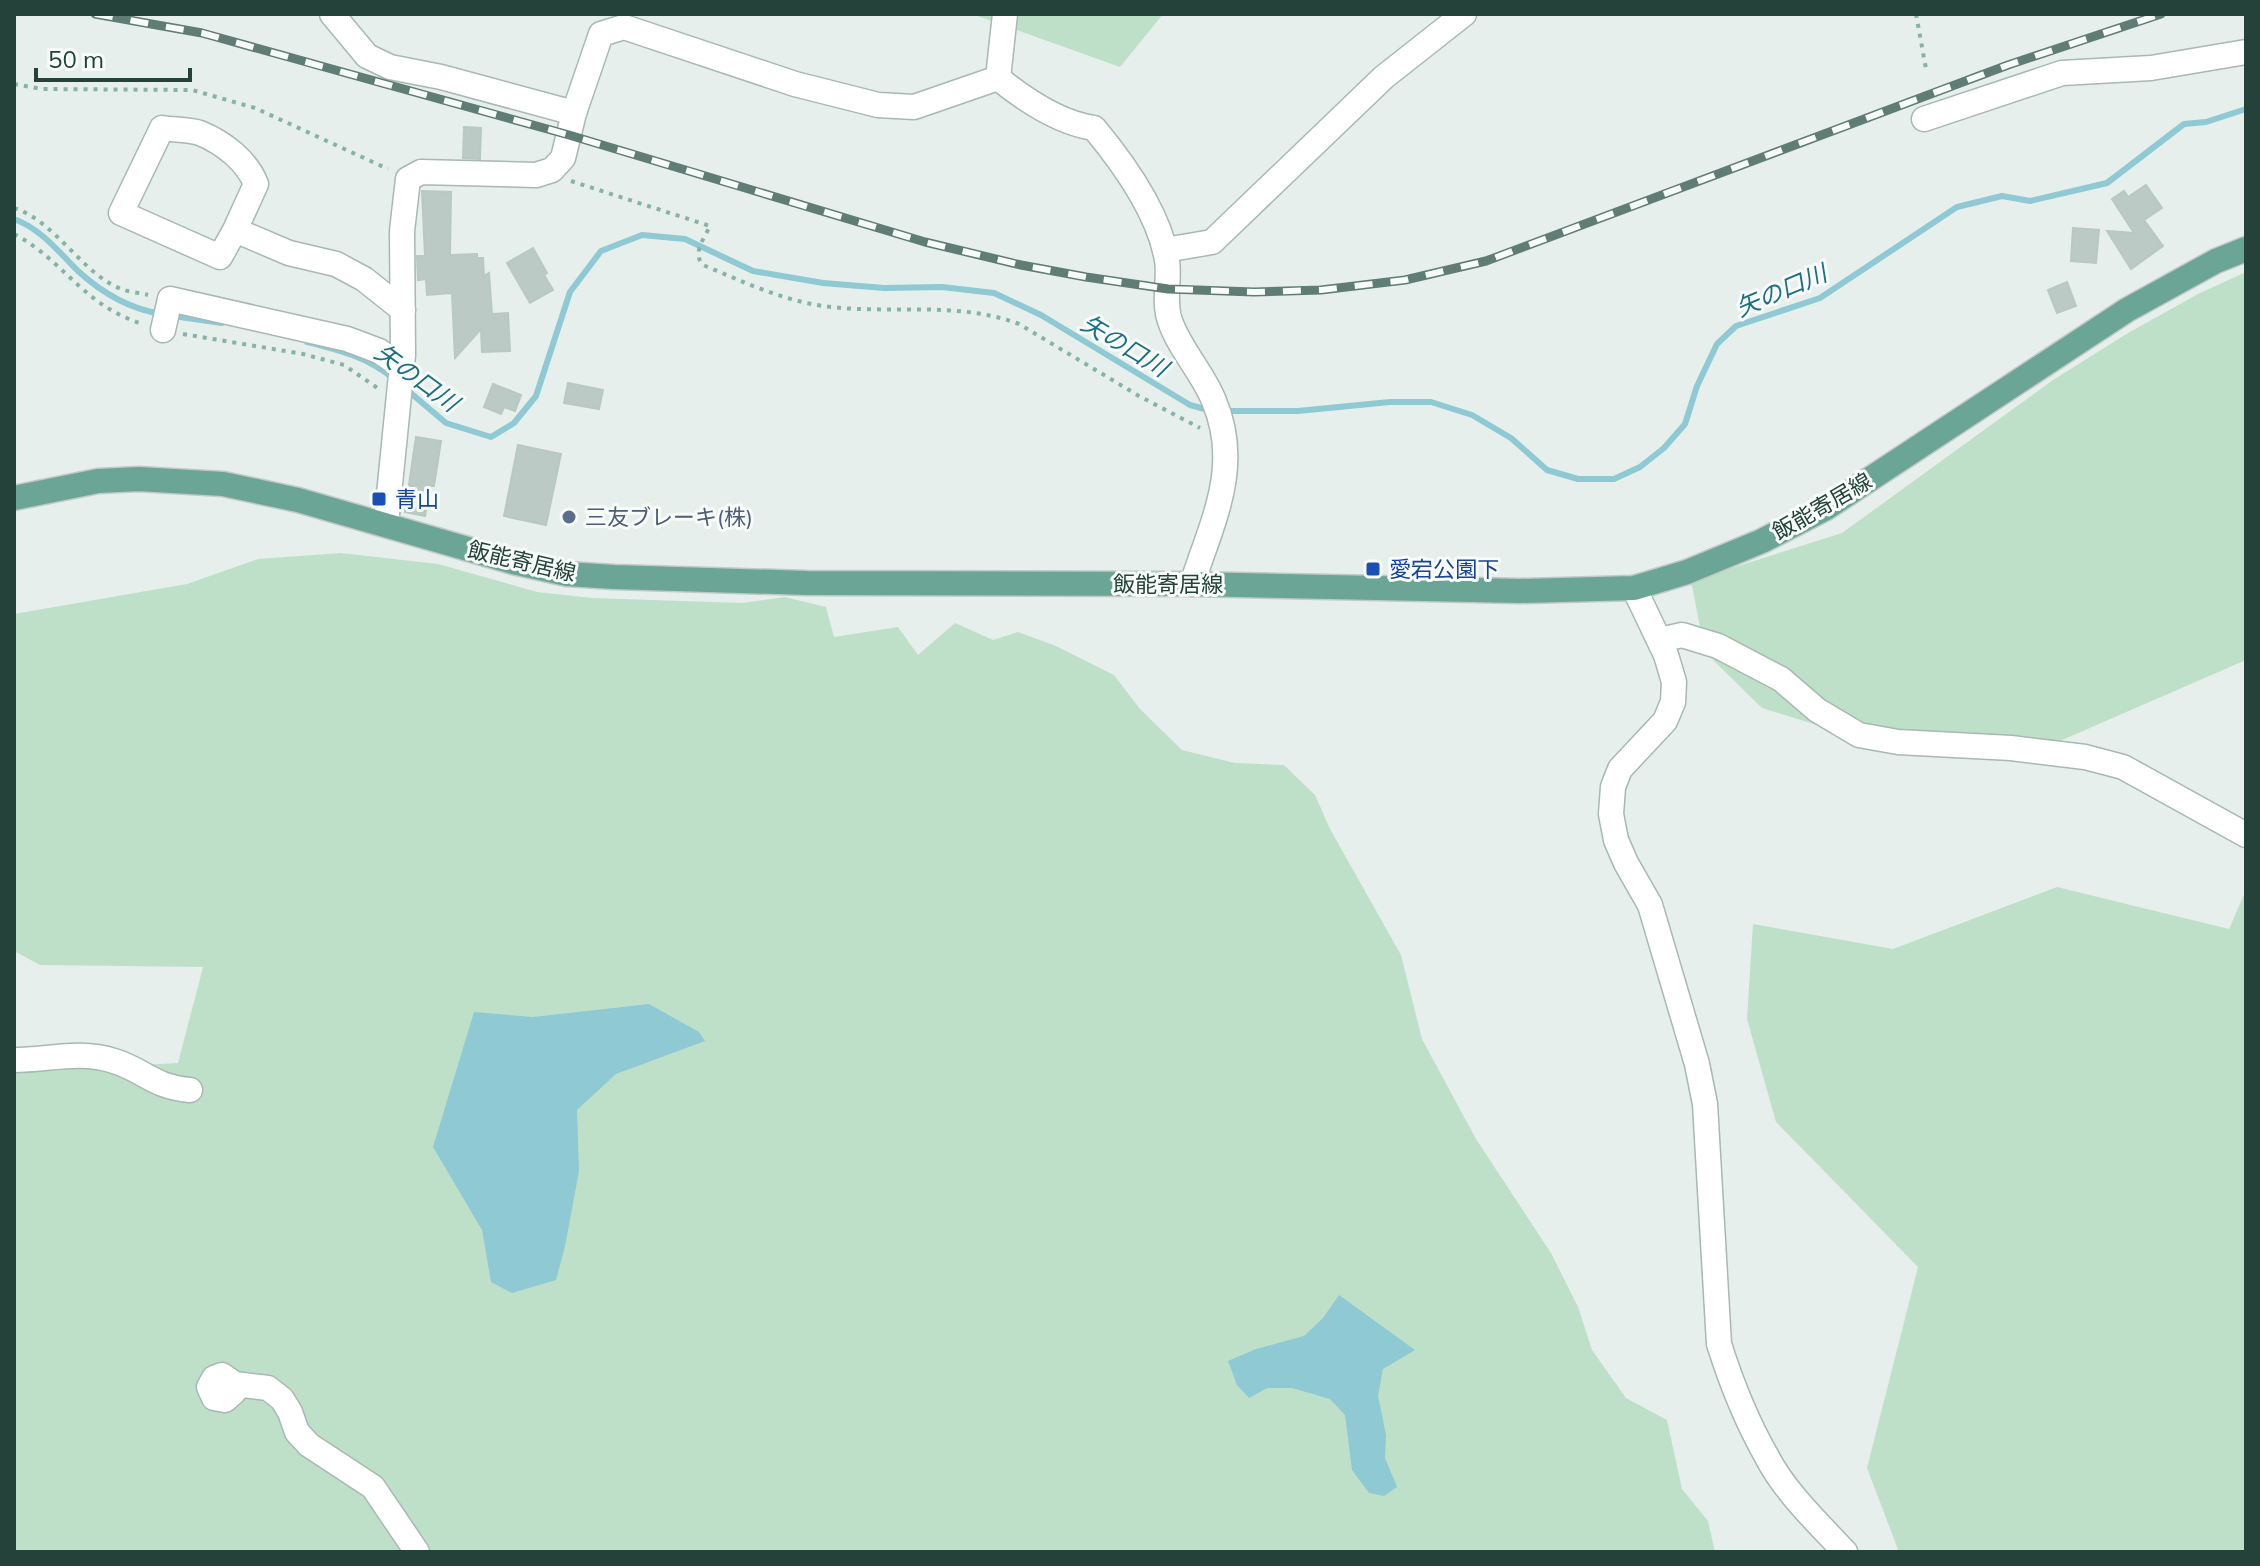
<svg xmlns="http://www.w3.org/2000/svg" width="2260" height="1566" font-family="Mulish,'Noto Sans JP',sans-serif">
<rect width="100%" height="100%" fill="#e6efeb"/>
<g fill="#bfe0c8">
<path d="M972 14H1163L1120 67Z"/>
<path d="M2246 272V660L2046 747 1843 733 1762 708 1705 652 1691 581 1842 533 2053 380 2128 333 2198 294Z"/>
<path d="M341 553 438 564 537 592 592 598 742 603 785 597 826 607 834 637 898 627 918 655 955 623 993 640 1018 632 1056 646 1114 675 1140 709 1182 750 1235 763 1284 765 1315 795 1330 829 1401 955 1422 1039 1476 1139 1551 1253 1578 1307 1592 1350 1626 1398 1667 1420 1682 1489 1708 1521 1715 1552H14V1072L178 1063 203 967 40 965 14 951V614L187 584 258 559Z"/>
<path d="M2057 887 2229 929 2246 890V1552H1899L1867 1468 1918 1267 1776 1122 1747 1019 1753 924 1893 949Z"/>
</g>
<g fill="#8ec9d4">
<path d="M649 1004 699 1032 705 1041 616 1074 577 1110 579 1171 565 1246 556 1280 512 1293 491 1282 482 1230 433 1147 474 1012 533 1017Z"/>
<path d="M1339 1295 1415 1350 1383 1369 1378 1396 1386 1435 1385 1458 1397 1487 1384 1496 1369 1493 1352 1470 1345 1415 1330 1399 1292 1388H1267L1249 1398 1237 1385 1228 1361 1256 1349 1304 1336 1323 1318Z"/>
</g>
<g fill="none" stroke-linecap="round" stroke-linejoin="round">
<g stroke="#8ec9d4" stroke-width="6">
<path d="M14 219C41 229 58 251 78 271 102 293 129 309 162 314"/>
<path d="M173 316 222 323"/>
<path d="M307 342C339 350 368 357 394 379"/>
<path d="M406 389 446 423 491 437 514 423 536 396 570 292 601 251 642 235 685 239 753 271 823 283 884 288 942 287 994 293 1041 315 1190 405 1212 411"/>
<path d="M1223 411H1298L1390 402H1431L1472 415 1511 438 1547 470 1578 479H1614L1640 467 1664 448 1685 424 1697 386 1717 344 1736 326 1820 298 1957 207 2002 196 2030 201 2107 183 2184 124 2206 122 2246 109"/>
</g>
</g>
<g fill="#bbcac4" stroke="#b8c9c2" stroke-width="2">
<path d="M464 127 481 128 480 159 463 158Z"/>
<path d="M2146 185 2162 208 2144 220 2163 246 2131 269 2107 231 2134 233 2112 199 2124 191 2128 197Z"/>
<path d="M422 191 451 192 450 255 477 254V258H483L484 276 489 273 492 314 508 313 510 351 482 352 481 329 455 358 452 293 427 295 426 279 418 280 417 256H425Z"/>
<path d="M2073 228 2099 230 2096 263 2071 261Z"/>
<path d="M533 248 547 273 544 275 553 290 530 303 507 263Z"/>
<path d="M2067 282 2076 306 2057 313 2048 290Z"/>
<path d="M568 383 603 390 599 409 564 403Z"/>
<path d="M493 384 521 395 515 411 504 407 501 414 484 407Z"/>
<path d="M416 437 441 441 434 486H431L425 516 405 512Z"/>
<path d="M518 445 561 454 546 525 504 516Z"/>
</g>
<g fill="none" stroke-linecap="round" stroke-linejoin="round">
<defs>
<g id="minor">
<path d="M332 14 367 56 390 67 441 77 574 113"/>
<path d="M998 78 1005 14"/>
<path d="M1924 119 2062 73 2151 68 2246 52"/>
<path d="M235 230 256 184C247 161 224 143 200 133 189 129 174 130 162 128L121 213 220 257 235 230 289 253 336 264 364 279 403 310"/>
<path d="M1165 250 1212 242 1384 77 1464 14"/>
<path d="M163 330 170 299 347 339 379 351 401 366"/>
<path d="M386 524 403 355 402 231 408 179 421 172 536 175 552 170 563 158 574 113 601 34 624 27 795 84 878 105 914 107 998 78C1025 100 1059 123 1094 128 1124 164 1159 213 1167 260 1170 280 1163 302 1170 321 1180 350 1203 373 1214 401 1242 467 1212 522 1192 584"/>
<path d="M1634 588 1666 655 1674 682 1673 702 1665 721 1620 769 1613 787 1611 814 1616 840 1626 863 1650 905 1697 1064 1705 1104 1719 1344C1731 1382 1747 1422 1767 1457 1785 1492 1818 1523 1845 1552"/>
<path d="M1660 640 1682 635 1718 646 1781 679 1817 710 1859 735 1898 742 2011 748 2085 757 2123 767 2246 835"/>
<path d="M14 1060C48 1060 80 1050 114 1061 144 1070 153 1087 190 1090"/>
<path d="M235 1384 234 1392 225 1400 214 1398 209 1387 214 1378 222 1375 235 1384 268 1388 282 1399 290 1412 297 1432 309 1445 373 1487 417 1552"/>
</g>
<path id="major" d="M14 498 98 481 139 479 223 484 298 500 513 562 567 574 614 577 807 583 1192 584 1520 591 1634 588 1687 572 1762 541 1826 508 2127 310 2216 261 2246 249"/>
</defs>
<use href="#minor" stroke="#a8b8b2" stroke-width="27"/>
<use href="#major" stroke="#c2cac8" stroke-width="27"/>
<g stroke="#86b3a5" stroke-width="4" stroke-dasharray="4 6" stroke-linecap="butt">
<path d="M1916 14 1926 69"/>
<path d="M14 84 42 89 192 90 255 108 388 169"/>
<path d="M571 181 710 226C704 239 692 253 703 265 744 282 785 302 831 307 894 314 958 301 1019 324L1139 396 1200 428"/>
<path d="M14 208C56 221 84 277 124 290 131 292 140 293 148 295"/>
<path d="M14 234C64 260 83 306 143 324"/>
<path d="M183 334 303 354 344 365 379 389"/>
</g>
<use href="#minor" stroke="#fff" stroke-width="24"/>
<use href="#major" stroke="#6aa596" stroke-width="24"/>
<defs>
<path id="rail" d="M95 14 202 33 569 135 925 242 1021 265 1086 277 1168 289 1254 292 1321 290 1405 280 1486 261 2008 65 2161 14"/>
</defs>
<use href="#rail" stroke="#5f7d75" stroke-width="9"/>
<use href="#rail" stroke="#f7fbf9" stroke-width="6" stroke-dasharray="18" stroke-linecap="butt"/>
</g>
<g fill="#1a4fb4" stroke="#f7fbf9" stroke-width="3">
<rect x="371" y="491" width="16" height="16" rx="4"/>
<rect x="1365" y="561" width="16" height="16" rx="4"/>
</g>
<circle fill="#5c6f8a" stroke="#f7fbf9" stroke-width="3" cx="569" cy="517" r="8"/>
<g text-anchor="middle" dominant-baseline="central" stroke-width="6" stroke-linejoin="round" paint-order="stroke">
<g font-size="22" fill="#164399" stroke="#f7fbf9" text-anchor="start">
<text x="395" y="499">青山</text>
<text x="1389" y="569">愛宕公園下</text>
</g>
<g font-size="22" fill="#24423a" stroke="#f7fbf9">
<text transform="translate(1822 506) rotate(-30)">飯能寄居線</text>
<text transform="translate(522 561) rotate(13)">飯能寄居線</text>
<text x="1168" y="584">飯能寄居線</text>
</g>
<g font-size="22" fill="#4e5e75" stroke="#f7fbf9" text-anchor="start">
<text x="585" y="517">三友ブレーキ(株)</text>
</g>
<g font-size="24" font-style="italic" fill="#1c6f80" stroke="#f7fbf9">
<text transform="translate(1781 290) rotate(-23)">矢の口川</text>
<text transform="translate(1125 345) rotate(31)">矢の口川</text>
<text transform="translate(417 377) rotate(36)">矢の口川</text>
</g>
</g>
<rect width="2260" height="1566" fill="none" stroke="#24423a" stroke-width="32"/>
<path d="M36 68v12h154v-12" fill="none" stroke="#24423a" stroke-width="4"/>
<text x="48" y="68" font-size="24" fill="#24423a" stroke="#f7fbf9" stroke-width="6" paint-order="stroke">50 m</text>
</svg>
